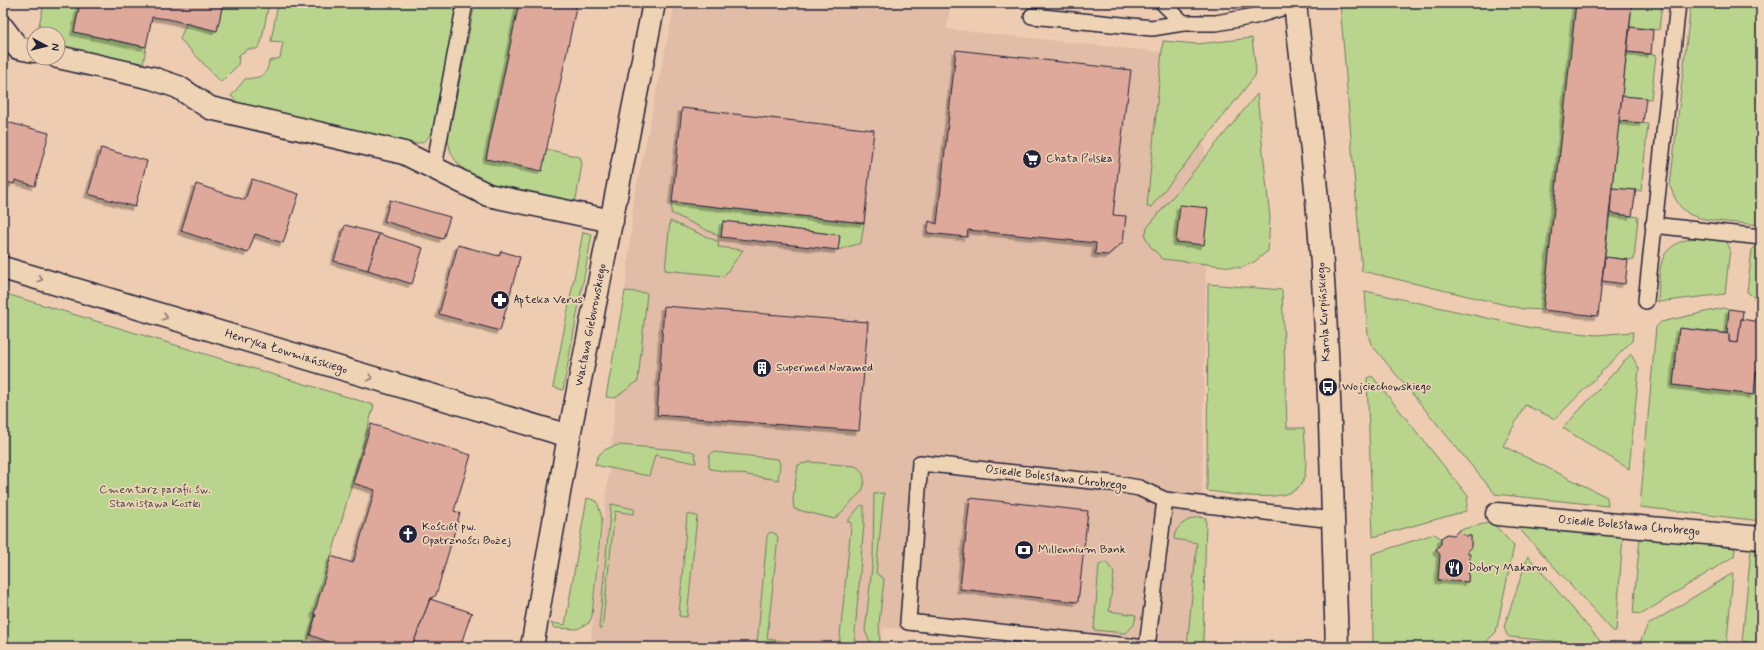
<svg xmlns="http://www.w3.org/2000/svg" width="1764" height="650" font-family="Mynerve,sans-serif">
<defs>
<filter id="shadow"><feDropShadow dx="-3.5" dy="3.5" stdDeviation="0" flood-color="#0004"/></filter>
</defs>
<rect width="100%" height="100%" fill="#eeccb1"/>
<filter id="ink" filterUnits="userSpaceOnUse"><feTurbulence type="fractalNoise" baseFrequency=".025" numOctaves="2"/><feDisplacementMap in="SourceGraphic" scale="8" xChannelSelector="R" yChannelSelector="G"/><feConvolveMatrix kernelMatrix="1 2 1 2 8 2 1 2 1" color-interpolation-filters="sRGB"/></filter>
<g filter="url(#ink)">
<path fill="#e1bca6" d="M675 3H950L947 29 1197 56 1207 182 1200 647H1066L883 627 880 647H590L609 471 634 199Z"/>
<g fill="#b9d58d" stroke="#6e7c64">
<path d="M44 3H80L74 32 146 47 143 65 58 50V34H37Z"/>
<path d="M223 3H269L261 43 257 49H248L239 55 238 65 221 82 180 39 186 23 217 31Z"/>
<path d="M278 3H458L433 130C428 139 425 144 413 143L244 108 231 96 245 79C260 77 267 78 269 61L280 58 283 42 271 41Z"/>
<path d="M475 3H519L486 159 546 149 580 157 582 164 576 199 569 203C533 195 481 192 456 161 451 155 449 147 448 139Z"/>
<path d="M1340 3H1576L1543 310 1523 309 1362 271Z"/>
<path d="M1632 3H1662L1659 30 1630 27Z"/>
<path d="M1691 3H1761V225C1743 223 1704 222 1689 214 1679 208 1674 197 1670 186Z"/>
<path d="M1252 38 1256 71 1255 76 1151 207H1147L1163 41 1197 44Z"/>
<path d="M1627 52 1656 55 1651 99 1622 96Z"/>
<path d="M1257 94 1270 218 1268 251 1254 262 1241 268 1163 259 1150 246 1145 236 1147 228Z"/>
<path d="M1619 121 1648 124 1641 191 1612 188Z"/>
<path d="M672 202 864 223 861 243 838 250 840 235 724 221 721 237 671 213Z"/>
<path d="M1610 213 1638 217 1634 260 1605 257Z"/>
<path d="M670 221 719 242 718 247 743 250 724 276 665 270Z"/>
<path d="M583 232 592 234 563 390 553 387Z"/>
<path d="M1693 238 1726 241 1730 248 1725 294 1658 302C1660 270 1655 246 1693 238Z"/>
<path d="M1757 245H1761V298H1755L1747 292 1752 250Z"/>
<path d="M1208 284 1282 290 1287 428H1304C1305 443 1307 460 1305 475 1300 509 1230 493 1207 491Z"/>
<path d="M625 291 647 293 638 381 615 398 606 397Z"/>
<path d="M1365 291 1532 328 1597 335 1633 332 1632 341 1555 419 1525 405 1503 446 1607 497 1608 506 1495 494 1371 344 1368 334Z"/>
<path d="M3 293 374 405 306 647H3Z"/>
<path d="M1723 308 1729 309 1727 333 1679 328 1673 385 1753 394 1756 371 1761 372V521L1640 507 1656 327 1661 322Z"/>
<path d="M1631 354 1639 369 1629 469 1563 428Z"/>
<path d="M1372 376 1468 496 1466 511 1373 537 1367 378Z"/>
<path d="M619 445 691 451 695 453 696 463 655 455 649 476 595 465C597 452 606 448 619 445Z"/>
<path d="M713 452 778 459 780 464 778 480 711 469 709 468V456Z"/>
<path d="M810 462 855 466C865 470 866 482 862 491L835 519 794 509 793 499 798 465Z"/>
<path d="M884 493 876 573 884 579 879 624 880 644 877 647 869 640 865 631 873 558 874 494Z"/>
<path d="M587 498 597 501 602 518 592 616 589 623 577 629 554 628 551 623 565 625Z"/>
<path d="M611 504 634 509 635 510 633 514 615 511 602 629 599 628Z"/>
<path d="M861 505 864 506V523L854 645 852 647H808L811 644 839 646 851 527V522H847Z"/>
<path d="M687 514 697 516 687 617 679 616Z"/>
<path d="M1197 517 1206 518 1203 647H1187L1197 543 1174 539C1175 526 1185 521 1197 517Z"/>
<path d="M1492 522 1514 546 1496 632 1481 647H1373L1372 554 1434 534 1441 538V544L1436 549 1440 555 1438 580 1468 582 1470 555 1467 551 1471 547V536H1465L1459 530Z"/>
<path d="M1514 523 1623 535 1616 631H1613Z"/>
<path d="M770 532 776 534 778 538 767 639 796 643V647L757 645 767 536Z"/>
<path d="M1640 537 1735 548 1734 556 1642 614 1633 613Z"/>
<path d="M1751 550 1761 551V644L1742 642Z"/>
<path d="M1528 556 1601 642 1603 646 1510 637 1507 635 1504 627Z"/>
<path d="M1106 562 1114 573 1109 611 1136 615 1134 625 1125 633 1094 630 1099 565Z"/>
<path d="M1733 573 1727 641 1721 647H1644L1640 642 1648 625Z"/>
</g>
<g fill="#dea99b" stroke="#22223b" filter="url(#shadow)">
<path d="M80 3H223L217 31 168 19 152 17 146 47 74 32Z"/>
<path d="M519 3H577L542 171 486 159Z"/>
<path d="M1576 3H1632L1598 316 1543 310Z"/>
<path d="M1630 27 1653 30 1651 54 1627 52Z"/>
<path d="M956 50 1131 70 1127 102H1126L1113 215 1126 216 1123 242 1108 255 1095 254 1096 243 968 230 967 237 927 233 929 221 937 224Z"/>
<path d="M1622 96 1646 98 1643 123 1619 121Z"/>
<path d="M682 108 874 130 864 223 672 202Z"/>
<path d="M3 121 49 133 35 186 15 180 14 184 3 181Z"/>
<path d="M101 148 147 161 135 207 88 194Z"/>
<path d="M252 179 299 194 283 243 255 234 248 253 181 231 196 184 245 200Z"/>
<path d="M1612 188 1636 190 1632 216 1610 213Z"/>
<path d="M390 200 450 217 443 239 384 221Z"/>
<path d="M1180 205 1208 208 1204 245 1176 242Z"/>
<path d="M723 221 840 235 838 250 721 237Z"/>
<path d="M345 225 379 234 368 270 334 261Z"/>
<path d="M379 234 423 248 412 284 368 270Z"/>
<path d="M458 245 499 256 501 251 520 257 500 331 439 314Z"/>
<path d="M1605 257 1628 260 1625 284 1602 281Z"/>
<path d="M664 306 868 322 859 431 657 415Z"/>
<path d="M1729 309 1743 311 1742 319H1741L1738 343 1729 342V334L1727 333Z"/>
<path d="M1741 319 1761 322V372L1756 371 1754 395 1673 385 1679 328 1729 334V342L1738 343Z"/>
<path d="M371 424 471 455 454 511 460 513 436 595 430 599 412 647H327L329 642 310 635 316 615 314 614 331 556 353 563 375 490 353 483Z"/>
<path d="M970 498 1088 511 1078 602 960 589Z"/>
<path d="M1459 530 1465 536H1471V547L1467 551 1470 555 1468 582 1438 580 1440 555 1436 549 1441 544V538L1447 534 1454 535Z"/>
<path d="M430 599 473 613 471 614 460 647H412Z"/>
<path d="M1745 642 1761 644V647H1745Z"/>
</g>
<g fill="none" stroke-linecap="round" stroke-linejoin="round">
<defs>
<g id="lane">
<path d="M1163 3 1183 23H1216L1255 16 1295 4"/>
<path d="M1032 16 1152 28 1183 23"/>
<path d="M434 167 465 3"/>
<path d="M1653 225 1761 237"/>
<path d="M1646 301 1678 3"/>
<path d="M1137 647 908 622 920 463 1111 483 1139 488 1165 500 1333 520"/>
<path d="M1147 647 1165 500"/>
</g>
<g id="street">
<path d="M3 28 18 48 34 51"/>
<path d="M58 57 152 78 178 87 210 108 404 153 488 195 612 221"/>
<path d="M3 268 569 436"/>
<path d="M1497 514 1761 538"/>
<path d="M532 647 569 436 654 3"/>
</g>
<path id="secondary" d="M1295 3C1302 69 1311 134 1317 200 1330 348 1332 498 1337 647"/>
</defs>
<use href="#lane" stroke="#22223b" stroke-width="18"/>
<use href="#street" stroke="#22223b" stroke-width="25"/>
<use href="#secondary" stroke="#22223b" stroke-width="25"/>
<use href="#lane" stroke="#efd3b5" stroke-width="15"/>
<use href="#street" stroke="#efd3b5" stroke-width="22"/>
<use href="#secondary" stroke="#efd3b5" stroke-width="22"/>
</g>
<defs><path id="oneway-chevron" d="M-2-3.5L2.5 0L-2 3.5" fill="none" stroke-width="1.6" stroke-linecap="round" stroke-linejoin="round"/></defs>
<g stroke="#887a78">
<use href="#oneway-chevron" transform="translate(40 279) rotate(17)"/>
<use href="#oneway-chevron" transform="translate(165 317) rotate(17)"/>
<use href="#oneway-chevron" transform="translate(370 378) rotate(17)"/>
</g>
</g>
<defs>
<symbol id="supermarket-disc" viewBox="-11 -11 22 22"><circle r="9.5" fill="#22223b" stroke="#efd3b5"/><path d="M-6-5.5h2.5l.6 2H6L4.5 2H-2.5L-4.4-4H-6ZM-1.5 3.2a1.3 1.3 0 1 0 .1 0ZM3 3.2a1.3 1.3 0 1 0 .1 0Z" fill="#fff"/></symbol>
<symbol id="pharmacy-disc" viewBox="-11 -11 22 22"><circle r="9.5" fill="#22223b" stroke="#efd3b5"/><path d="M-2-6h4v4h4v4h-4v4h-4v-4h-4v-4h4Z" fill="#fff"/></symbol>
<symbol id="building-disc" viewBox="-11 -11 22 22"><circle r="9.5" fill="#22223b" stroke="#efd3b5"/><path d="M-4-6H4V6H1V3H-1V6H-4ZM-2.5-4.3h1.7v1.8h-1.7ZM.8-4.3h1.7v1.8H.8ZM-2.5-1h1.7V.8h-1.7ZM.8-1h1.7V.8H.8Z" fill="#fff"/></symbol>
<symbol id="bus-disc" viewBox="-11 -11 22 22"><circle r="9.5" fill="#22223b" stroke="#efd3b5"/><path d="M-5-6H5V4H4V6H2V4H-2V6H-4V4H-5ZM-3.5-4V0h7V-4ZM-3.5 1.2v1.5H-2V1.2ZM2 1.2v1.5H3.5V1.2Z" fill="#fff"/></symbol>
<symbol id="church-disc" viewBox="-11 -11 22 22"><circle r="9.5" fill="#22223b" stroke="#efd3b5"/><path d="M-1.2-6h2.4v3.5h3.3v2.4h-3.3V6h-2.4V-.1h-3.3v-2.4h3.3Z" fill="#fff"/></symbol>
<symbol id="bank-disc" viewBox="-11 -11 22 22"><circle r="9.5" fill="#22223b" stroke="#efd3b5"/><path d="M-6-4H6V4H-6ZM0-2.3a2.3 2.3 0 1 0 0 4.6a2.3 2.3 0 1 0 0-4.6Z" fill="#fff"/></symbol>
<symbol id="restaurant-disc" viewBox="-11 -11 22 22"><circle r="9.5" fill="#22223b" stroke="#efd3b5"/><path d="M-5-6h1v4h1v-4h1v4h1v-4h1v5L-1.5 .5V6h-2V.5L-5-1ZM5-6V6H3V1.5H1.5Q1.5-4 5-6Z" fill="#fff"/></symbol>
</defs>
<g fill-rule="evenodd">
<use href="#supermarket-disc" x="1021" y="148" width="22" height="22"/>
<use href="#pharmacy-disc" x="489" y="289" width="22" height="22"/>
<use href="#building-disc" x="751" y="357" width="22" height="22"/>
<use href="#bus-disc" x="1317" y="376" width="22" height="22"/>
<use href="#church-disc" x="397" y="523" width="22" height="22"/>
<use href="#bank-disc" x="1013" y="539" width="22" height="22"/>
<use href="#restaurant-disc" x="1443" y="557" width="22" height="22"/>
</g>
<g text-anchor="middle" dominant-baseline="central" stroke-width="3.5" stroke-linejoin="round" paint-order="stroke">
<g font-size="12" fill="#22223b" stroke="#efd3b5" text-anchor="start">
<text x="1046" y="159">Chata Polska</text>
<text x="514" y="300">Apteka Verus</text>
<text x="776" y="368">Supermed Novamed</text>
<text x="1342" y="387">Wojciechowskiego</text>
<text x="422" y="527">Kościół pw.<tspan x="422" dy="14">Opatrzności Bożej</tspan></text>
<text x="1038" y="550">Millennium Bank</text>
<text x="1468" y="568">Dobry Makaron</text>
</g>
<g font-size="12" fill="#22223b" stroke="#efd3b5">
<text transform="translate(1324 312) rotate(-93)">Karola Kurpińskiego</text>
<text transform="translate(591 325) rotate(-79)">Wacława Gieburowskiego</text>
<text transform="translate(286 352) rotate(17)">Henryka Łowmiańskiego</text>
<text transform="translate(1056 478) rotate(7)">Osiedle Bolesława Chrobrego</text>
<text transform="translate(1629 526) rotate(5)">Osiedle Bolesława Chrobrego</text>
</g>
<g font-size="12" fill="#40464b" stroke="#efd3b5">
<text x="155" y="490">Cmentarz parafii św.<tspan x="155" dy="14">Stanisława Kostki</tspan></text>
</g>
</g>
<rect width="1764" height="650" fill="none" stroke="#efd3b5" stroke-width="16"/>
<rect x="8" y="8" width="1748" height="634" fill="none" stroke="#22223b" stroke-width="1.5" filter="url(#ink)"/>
<g transform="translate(46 46) rotate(97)"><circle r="19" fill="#efd3b5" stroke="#9d8c84"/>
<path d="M0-3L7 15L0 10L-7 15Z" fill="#22223b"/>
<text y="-6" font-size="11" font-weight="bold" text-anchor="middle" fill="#22223b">N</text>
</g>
</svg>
